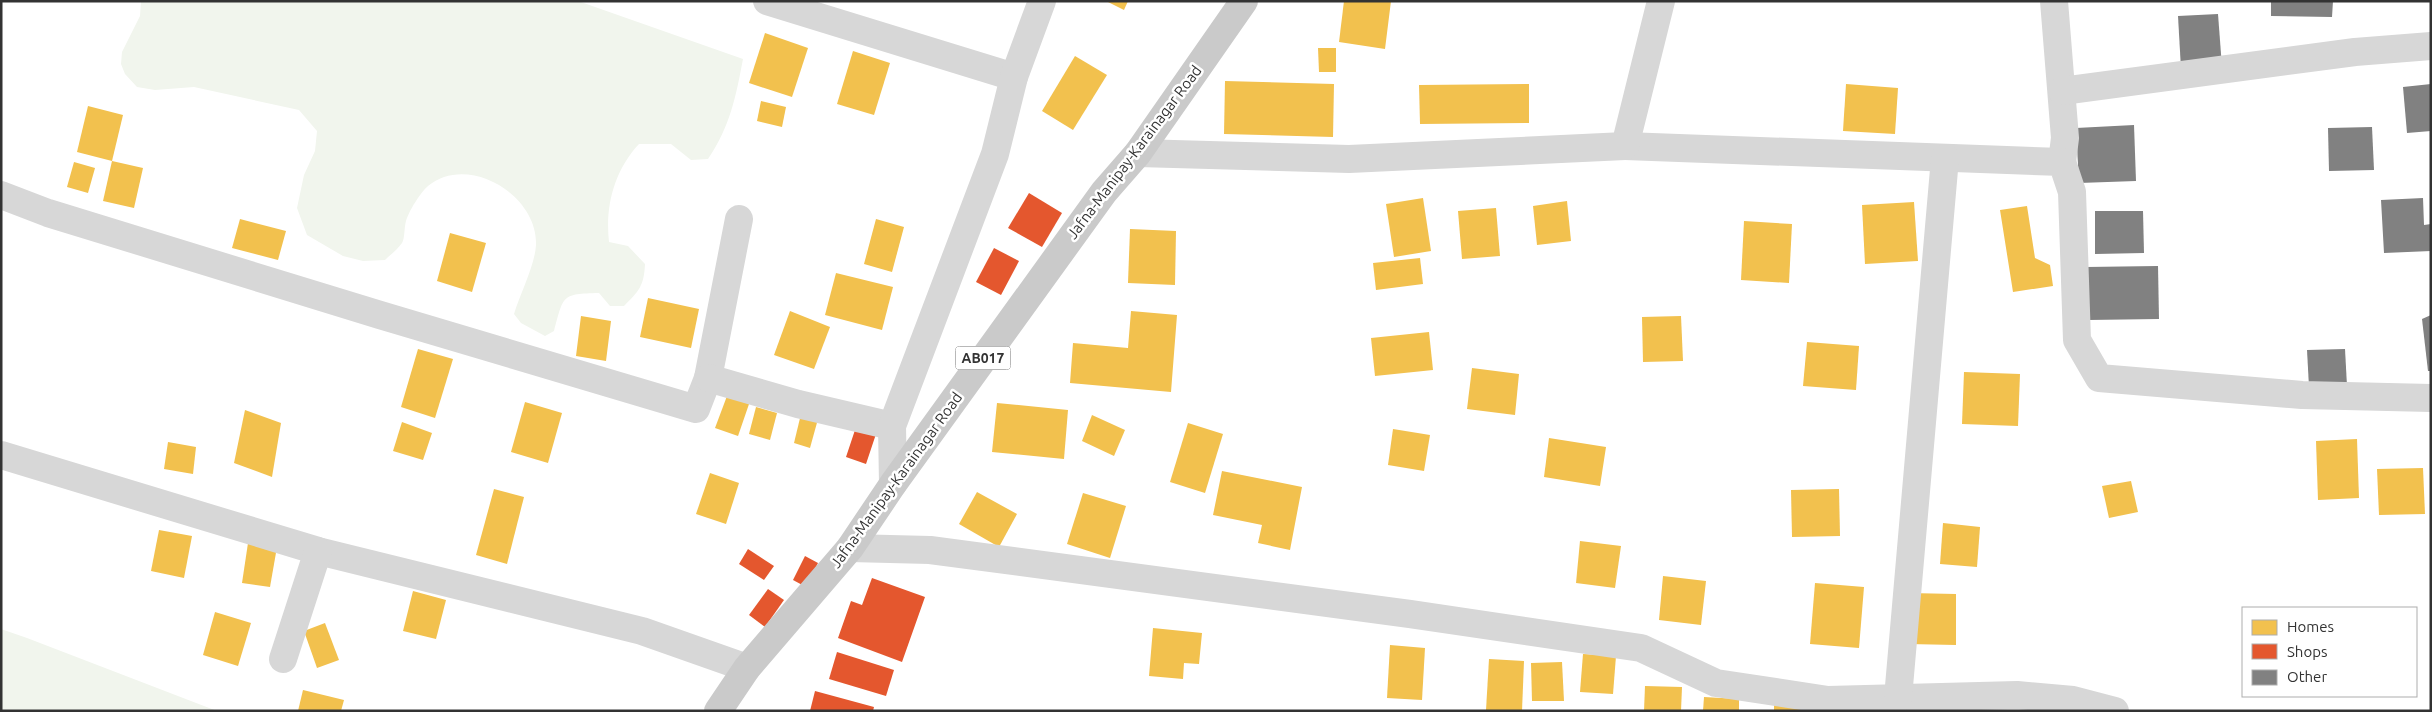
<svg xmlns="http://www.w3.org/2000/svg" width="2432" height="712" font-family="Ubuntu,sans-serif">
<rect width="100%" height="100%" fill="#fff"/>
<g fill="#f1f5ed">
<path d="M141 1H578L743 59C736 96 730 127 708 159L691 160 671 144H639C614 171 605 206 609 242L628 246 645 264C644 286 639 291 624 306H610L599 293C561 294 564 295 554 331L545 336 521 323 514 314C520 294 535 265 536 245 538 195 468 153 428 186 420 193 409 211 406 221 404 228 405 238 402 243 398 249 390 255 385 260L363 261 343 256 307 235 297 208 304 175 315 151 317 131 299 110 194 87 155 90 137 87 125 74 121 64 122 52 140 16Z"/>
<path d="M1 629 27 638 217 711H1Z"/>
</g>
<g fill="#f2c14e">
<path d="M1106 1H1128L1124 10Z"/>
<path d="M1344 1H1391L1385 49 1339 42Z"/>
<path d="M765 33 808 48 792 97 749 83Z"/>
<path d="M1318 48H1336V72H1319Z"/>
<path d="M853 51 890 63 874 115 837 104Z"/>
<path d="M1075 56 1107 75 1073 130 1042 111Z"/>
<path d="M1225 81 1334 84 1333 137 1224 134Z"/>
<path d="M1529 84V123L1420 124 1419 85Z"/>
<path d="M1846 84 1898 88 1895 134 1843 131Z"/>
<path d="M761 101 786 107 782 127 757 121Z"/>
<path d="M88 106 123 115 112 161 77 152Z"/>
<path d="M112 161 143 168 134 208 103 201Z"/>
<path d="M74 162 95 168 88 193 67 187Z"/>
<path d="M1423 198 1431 251 1394 257 1386 204Z"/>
<path d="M1567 201 1571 241 1537 245 1533 206Z"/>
<path d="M1914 202 1918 261 1865 264 1862 205Z"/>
<path d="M2027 206 2035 258 2050 265 2053 286 2013 292 2000 210Z"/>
<path d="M1496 208 1500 256 1462 259 1458 211Z"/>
<path d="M240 219 286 231 278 260 232 248Z"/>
<path d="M876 219 904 227 892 272 864 264Z"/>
<path d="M1744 221 1792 224 1789 283 1741 280Z"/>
<path d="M1130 229 1176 231 1175 285 1128 283Z"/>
<path d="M450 233 486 243 472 292 437 281Z"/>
<path d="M1420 258 1423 284 1376 290 1373 263Z"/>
<path d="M836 273 893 287 882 330 825 315Z"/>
<path d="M648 298 699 309 691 348 640 337Z"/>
<path d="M790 311 830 327 814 369 774 355Z"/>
<path d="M1131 311 1177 315 1171 392 1070 383 1073 343 1128 348Z"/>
<path d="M581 316 611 321 606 361 576 356Z"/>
<path d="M1681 316 1683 361 1643 362 1642 317Z"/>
<path d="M1429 332 1433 370 1375 376 1371 338Z"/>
<path d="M1807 342 1859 346 1856 390 1803 386Z"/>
<path d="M418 349 453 359 435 418 401 407Z"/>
<path d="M1472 368 1519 374 1515 415 1467 409Z"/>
<path d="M1964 372 2020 374 2018 426 1962 424Z"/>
<path d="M727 396 749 404 738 436 715 428Z"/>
<path d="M525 402 562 413 548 463 511 452Z"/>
<path d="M997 403 1068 410 1064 459 992 452Z"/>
<path d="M756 407 777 413 770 440 749 434Z"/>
<path d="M245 410 281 423 272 477 234 463Z"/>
<path d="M801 414 818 419 810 448 794 443Z"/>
<path d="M1092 415 1125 430 1114 456 1082 441Z"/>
<path d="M402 422 432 433 423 460 393 451Z"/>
<path d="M1188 423 1223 434 1205 493 1170 482Z"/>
<path d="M1393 429 1430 435 1424 471 1388 465Z"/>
<path d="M1549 438 1606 447 1600 486 1544 477Z"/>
<path d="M2357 439 2359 498 2318 500 2316 441Z"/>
<path d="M168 442 196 447 193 474 164 469Z"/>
<path d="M2423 468 2425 514 2379 515 2377 469Z"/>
<path d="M1222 471 1302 487 1290 550 1258 543 1262 525 1213 515Z"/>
<path d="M710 473 739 483 726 524 696 514Z"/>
<path d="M2131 481 2138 512 2109 518 2102 486Z"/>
<path d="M494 489 524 497 507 564 476 555Z"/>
<path d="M1839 489 1840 536 1792 537 1791 490Z"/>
<path d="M977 492 1017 514 999 547 959 524Z"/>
<path d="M1083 493 1126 506 1110 558 1067 544Z"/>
<path d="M1943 523 1980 527 1977 567 1940 564Z"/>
<path d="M159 530 192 536 184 578 151 571Z"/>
<path d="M1580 541 1621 546 1615 588 1576 583Z"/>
<path d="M248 543 277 547 270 587 242 583Z"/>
<path d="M1663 576 1706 581 1701 625 1659 620Z"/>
<path d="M1815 583 1864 587 1859 648 1810 644Z"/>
<path d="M413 591 446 600 436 639 403 631Z"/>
<path d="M1909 593 1956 594V645L1908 644Z"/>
<path d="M215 612 251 623 238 666 203 655Z"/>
<path d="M325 623 339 660 317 668 304 631Z"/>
<path d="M1153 628 1202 633 1199 664 1184 663 1183 679 1149 676Z"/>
<path d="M1390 645 1425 648 1422 700 1387 698Z"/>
<path d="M1583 654 1616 656 1613 694 1580 692Z"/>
<path d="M1489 659 1524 661 1522 711 1486 710Z"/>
<path d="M1562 662 1564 701H1532L1531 663Z"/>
<path d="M1645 686 1682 687 1681 711H1644Z"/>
<path d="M303 690 344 700 341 711H298Z"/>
<path d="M1704 697 1739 699V711H1703Z"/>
<path d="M1774 705 1805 707V711H1774Z"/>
</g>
<g fill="#e4572e">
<path d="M1029 193 1062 213 1042 247 1008 228Z"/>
<path d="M994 248 1019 261 1001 295 976 282Z"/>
<path d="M856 427 876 434 866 464 846 457Z"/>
<path d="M748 549 774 566 764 580 739 564Z"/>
<path d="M805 556 818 563 806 587 793 580Z"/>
<path d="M872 578 925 597 902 662 838 638 851 601 862 605Z"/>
<path d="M768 589 784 600 765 627 749 615Z"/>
<path d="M837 652 894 670 886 696 829 679Z"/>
<path d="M815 691 874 707 873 711H810Z"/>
</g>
<g fill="#818181">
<path d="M2271 1H2333L2332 17 2271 16Z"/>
<path d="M2218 14 2222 67 2181 69 2178 16Z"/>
<path d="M2431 84V131L2407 133 2403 87Z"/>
<path d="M2134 125 2136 181 2079 183 2076 128Z"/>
<path d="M2372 127 2374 170 2329 171 2328 128Z"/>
<path d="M2423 198 2424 225 2431 224V251L2384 253 2381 200Z"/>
<path d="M2095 211H2143L2144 253 2095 254Z"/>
<path d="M2158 266 2159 319 2088 320 2086 267Z"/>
<path d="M2431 315V371H2428L2422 319Z"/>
<path d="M2345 349 2347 386 2309 387 2307 350Z"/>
</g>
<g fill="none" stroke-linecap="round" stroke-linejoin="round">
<g stroke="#d7d7d7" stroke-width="28">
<path d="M767 1 1014 77"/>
<path d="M2054 1 2065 138 2062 162"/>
<path d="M2062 91 2355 52 2431 46"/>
<path d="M1625 146 2062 162 2072 192 2077 340 2099 378 2302 395 2431 398"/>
<path d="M1138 153 1349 159 1625 146 1661 1"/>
<path d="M1 195 48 213 380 315 696 409 708 378 739 219"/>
<path d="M708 378 798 404 892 426"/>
<path d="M1 455 318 551 642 631 747 668"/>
<path d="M893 484 892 426 995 154 1014 77 1042 1"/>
<path d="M850 548 930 550 1410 614 1641 648 1716 683 1828 700 2017 695 2073 700 2115 711"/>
<path d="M283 659 318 551"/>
<path d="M1898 698 1945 158"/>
</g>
<path stroke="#cacaca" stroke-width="28" d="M718 711 747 668 850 548 893 484 1104 192 1138 153 1244 1"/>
</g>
<g text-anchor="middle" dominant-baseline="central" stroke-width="5" stroke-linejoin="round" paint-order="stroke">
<rect fill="#fff" stroke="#707070" stroke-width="1" x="955.5" y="346.5" width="55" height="23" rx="4"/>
<g font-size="14" font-weight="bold" fill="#333">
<text x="983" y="358">AB017</text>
</g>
<g font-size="15" fill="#333" stroke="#fff">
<text transform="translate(1134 152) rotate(-53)">Jafna-Manipay-Karainagar Road</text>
<text transform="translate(896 480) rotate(-54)">Jafna-Manipay-Karainagar Road</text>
</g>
</g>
<rect width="2432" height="712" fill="none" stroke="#333333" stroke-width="5"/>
<rect x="2242" y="607" width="175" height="90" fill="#ffffff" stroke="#adadad"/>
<rect x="2252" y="620" width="25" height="15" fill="#f2c14e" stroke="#adadad"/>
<text x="2287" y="632" font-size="15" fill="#333333">Homes</text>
<rect x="2252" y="644" width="25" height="15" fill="#e4572e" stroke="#adadad"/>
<text x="2287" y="657" font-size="15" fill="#333333">Shops</text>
<rect x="2252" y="670" width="25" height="15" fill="#818181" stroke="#adadad"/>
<text x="2287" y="682" font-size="15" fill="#333333">Other</text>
</svg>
